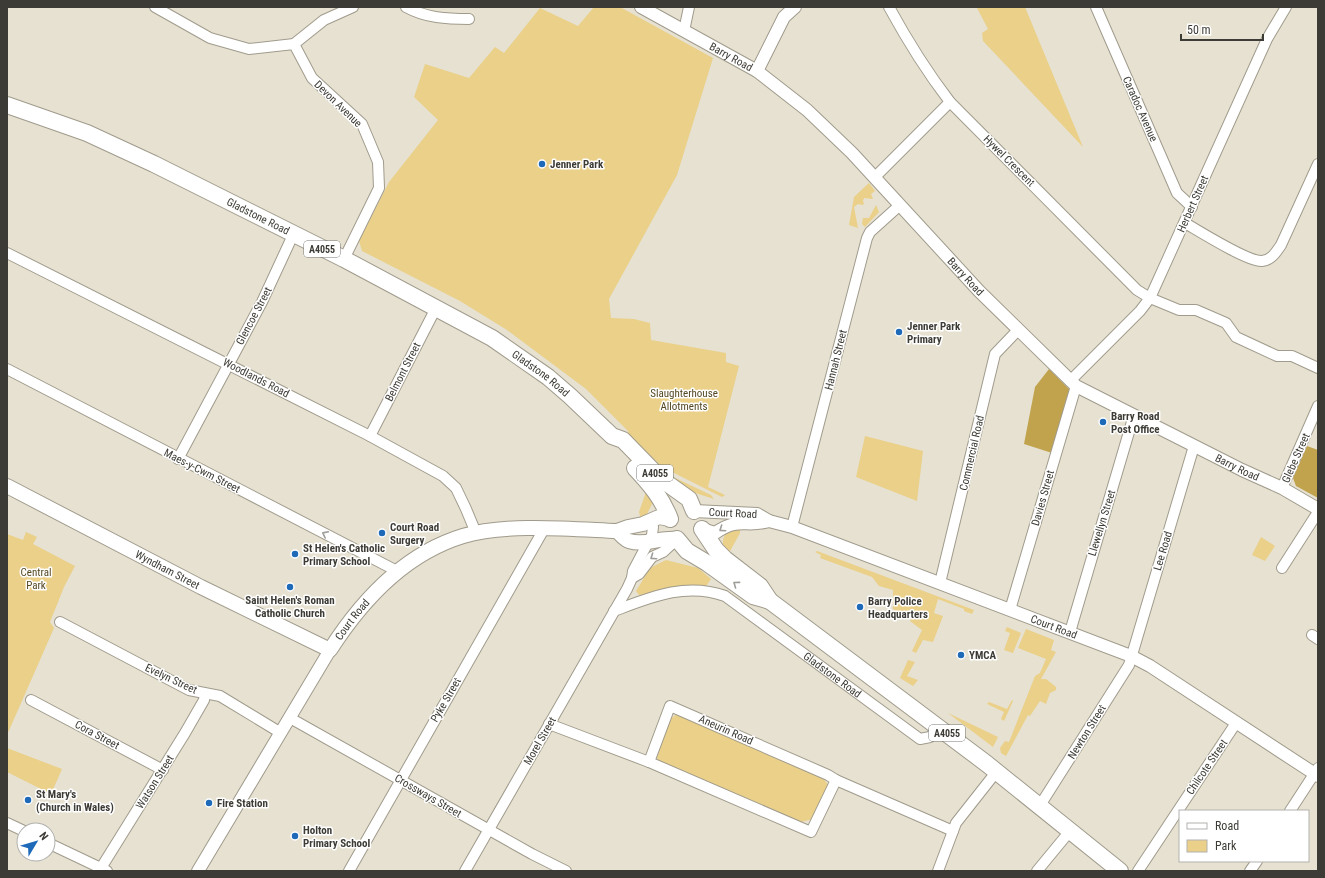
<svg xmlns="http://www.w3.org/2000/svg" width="1325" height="878" font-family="'Roboto Condensed',sans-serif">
<rect width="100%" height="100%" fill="#e6e1d1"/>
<g fill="#ead088">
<path d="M594 7H620L713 58 677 175 609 299 611 318 634 319 650 323 651 340 726 353V362L739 366 708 487 725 495 722 497 662 467 628 434V431L586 389 507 330 460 301 362 251 359 241 389 182 438 120 414 97 425 64 469 78 495 47 504 53 540 8 578 26Z"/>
<path d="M1025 7 1083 147 983 41 982 33 988 29 977 8Z"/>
<path d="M869 183 875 191 871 194 873 199 864 198 863 201 864 204 862 205 858 204 854 207 858 228 849 225 854 197Z"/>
<path d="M876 205 879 212 865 227 862 224 863 218H869Z"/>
<path d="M865 436 923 451 917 501 856 477Z"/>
<path d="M669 475 711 495 714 499 692 492Z"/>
<path d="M646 492 653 502 646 516 641 520 639 512Z"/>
<path d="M740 526V533L729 553 723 546C722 532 730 531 740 526Z"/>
<path d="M26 532 37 537 33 544 75 566 64 587 50 622 54 628 7 735V534L23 540Z"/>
<path d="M1261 537 1275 546 1265 561 1252 555Z"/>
<path d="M817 551 974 610 972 614 964 611V609L938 599 934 613 943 616 933 642 923 640 916 653 912 651 922 630 910 621 912 618 906 614 904 617 893 609V590L879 586 872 577 820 558 821 555 815 552Z"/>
<path d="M666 560 698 568 711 579 705 588 639 595 636 591 650 568Z"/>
<path d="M1007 627 1021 633 1013 653 1004 650 1010 633 1005 631Z"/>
<path d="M1026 629 1054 640 1051 650 1056 652 1041 679H1046L1056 687V690L1050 693 1046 704 1040 701 1030 716 1028 715 1006 756 1001 753 1000 748 1005 741 1009 742 1035 676 1040 673 1046 659 1018 648Z"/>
<path d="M908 660 915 662 907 676 918 680 913 686 900 678Z"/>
<path d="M1012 700 1013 701 1004 721 1001 719 1004 712 987 704 989 702 1007 709Z"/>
<path d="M948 713 998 737 993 747Z"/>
<path d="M676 715H682L820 774 829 786 813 819 801 822 660 765 657 758 658 754 671 718Z"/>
<path d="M7 748 62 769 51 794 7 772Z"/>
</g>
<g fill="#c1a34d">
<path d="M1049 369 1071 391 1052 453 1024 444 1035 387Z"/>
<path d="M1307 446 1318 450V498L1296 486 1293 478Z"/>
</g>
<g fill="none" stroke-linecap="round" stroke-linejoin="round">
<defs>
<g id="minor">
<path d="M155 7 210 38 249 49 294 44 312 78 362 124 378 162 379 188 344 259"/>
<path d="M406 7C426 18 447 19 469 19"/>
<path d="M889 7C907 40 927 72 950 102L1137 290 1150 298 1179 310H1196L1226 323 1236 337 1277 356H1292L1318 368"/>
<path d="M1096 7 1177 193 1192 207"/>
<path d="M684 31 689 7"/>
<path d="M294 44 324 20 353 7"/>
<path d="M875 177 950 102"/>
<path d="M1185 223C1199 231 1248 262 1262 261 1272 260 1276 252 1281 245L1318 164"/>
<path d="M7 253 370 436 443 476 456 488 466 509 476 533"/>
<path d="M7 369 397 571"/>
<path d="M1070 381 1140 311 1150 298 1267 39 1286 7"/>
<path d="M370 436 436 308"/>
<path d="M178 459 262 302 293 235"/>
<path d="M1282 488 1318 406"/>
<path d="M792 527 867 238 870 232 900 205"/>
<path d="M1282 568 1318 512"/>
<path d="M632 578 639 574 652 557 663 552 677 539"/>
<path d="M940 583 995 354 1018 330"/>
<path d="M1010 610 1076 386"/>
<path id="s1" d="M614 611C651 597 686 582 725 596L920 739 930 737 939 727"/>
<path d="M60 622 189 690 220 696 281 733"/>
<path d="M1070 632 1134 415"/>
<path d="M1312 635 1318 639"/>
<path d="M31 700 163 770"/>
<path d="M290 718 532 854 566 871"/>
<path d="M549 724 649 762 811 832 836 780"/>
<path d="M649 762 670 706 828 775 836 780 953 831"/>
<path d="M1039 807 1129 665 1194 446"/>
<path d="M1290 811 1318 768"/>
<path d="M7 823 24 831"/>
<path d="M48 843 107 871"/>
<path d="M101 868 185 733 204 700 205 694"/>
<path d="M349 871 544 529"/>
<path d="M465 871 627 589 632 578 633 571 652 535 653 527 652 521"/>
<path d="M938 871 956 823 997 771"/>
<path d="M1037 871 1070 831"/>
<path d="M1138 871 1236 723"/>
<path d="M1250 871 1257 861"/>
</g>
<g id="tertiary">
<path id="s2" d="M641 7 757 71 807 110 852 153 979 291 1076 386 1242 470 1282 488 1318 509"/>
<path d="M757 71 784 17 795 7"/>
<path id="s3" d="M694 511 757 514 769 521 792 527 1131 656 1150 666 1318 776"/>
<path d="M702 529 715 533C740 516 745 528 769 521"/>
<path d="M198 871 330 650"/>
</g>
<g id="secondary">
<path id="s4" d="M7 486 201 587 330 650C362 600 404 554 463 536 507 523 571 529 617 531L628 527 643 524 659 517 670 519"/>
<path d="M617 531C620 534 625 540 629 541 645 546 661 537 677 539"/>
</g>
<g id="primary">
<path id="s5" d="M7 105 87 133 154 164 344 259 492 338 548 377 570 396 612 436 623 440 661 479 689 499 694 511"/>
<path d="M635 468C650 484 662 498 670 519"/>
<path d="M702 529 716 550 725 559 760 586 770 601 987 764 1120 871"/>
<path d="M677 539 687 551 707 563 753 596 770 601"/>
</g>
</defs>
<use href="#minor" stroke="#a09b8c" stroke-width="12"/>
<use href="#tertiary" stroke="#a09b8c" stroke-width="14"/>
<use href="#secondary" stroke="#a09b8c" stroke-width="16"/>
<use href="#primary" stroke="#a09b8c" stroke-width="18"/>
<use href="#minor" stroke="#fff" stroke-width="10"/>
<use href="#tertiary" stroke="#fff" stroke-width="12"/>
<use href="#secondary" stroke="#fff" stroke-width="14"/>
<use href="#primary" stroke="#fff" stroke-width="16"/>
</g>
<defs><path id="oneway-chevron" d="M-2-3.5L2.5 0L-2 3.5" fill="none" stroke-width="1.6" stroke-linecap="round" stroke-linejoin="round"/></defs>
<g stroke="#9e9d9a">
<use href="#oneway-chevron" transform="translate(722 529) rotate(146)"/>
<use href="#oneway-chevron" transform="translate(325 534) rotate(-153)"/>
<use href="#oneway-chevron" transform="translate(653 557) rotate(146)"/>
<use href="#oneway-chevron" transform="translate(736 584) rotate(-144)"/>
</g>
<g fill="#1e6ab9" stroke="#fff" stroke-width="1.5">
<circle cx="542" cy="164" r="4"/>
<circle cx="899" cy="332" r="4"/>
<circle cx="1103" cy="422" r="4"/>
<circle cx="382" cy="533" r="4"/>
<circle cx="295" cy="554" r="4"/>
<circle cx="290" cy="587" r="4"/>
<circle cx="860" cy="607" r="4"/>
<circle cx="961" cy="655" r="4"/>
<circle cx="28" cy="800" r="4"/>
<circle cx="209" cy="803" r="4"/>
<circle cx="295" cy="836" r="4"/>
</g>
<g text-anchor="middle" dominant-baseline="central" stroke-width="3" stroke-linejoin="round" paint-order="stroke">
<g fill="#fff" stroke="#777672" stroke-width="1">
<rect x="304" y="241" width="36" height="16" rx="3"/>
<rect x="637" y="465" width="36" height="16" rx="3"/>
<rect x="929" y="725" width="36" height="16" rx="3"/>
</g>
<g font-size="10" font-weight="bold" fill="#3d3b35">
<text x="322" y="249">A4055</text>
<text x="655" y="473">A4055</text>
<text x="947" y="733">A4055</text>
</g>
<g font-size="11" fill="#3d3b35" stroke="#fff">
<text stroke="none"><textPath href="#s2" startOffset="103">Barry Road</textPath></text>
<text transform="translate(338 104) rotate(44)">Devon Avenue</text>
<text transform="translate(1140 109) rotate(66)">Caradoc Avenue</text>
<text transform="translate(1009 161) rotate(45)">Hywel Crescent</text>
<text transform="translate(1193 204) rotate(-66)">Herbert Street</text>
<text stroke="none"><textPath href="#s5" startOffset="275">Gladstone Road</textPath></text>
<text stroke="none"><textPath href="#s2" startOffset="426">Barry Road</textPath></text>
<text transform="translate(254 316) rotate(-62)">Glencoe Street</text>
<text transform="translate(836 360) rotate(-76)">Hannah Street</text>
<text transform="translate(403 372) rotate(-63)">Belmont Street</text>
<text stroke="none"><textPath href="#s5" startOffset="599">Gladstone Road</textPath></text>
<text transform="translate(256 378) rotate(27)">Woodlands Road</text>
<text transform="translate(972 453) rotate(-77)">Commercial Road</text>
<text transform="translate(1296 458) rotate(-66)">Glebe Street</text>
<text stroke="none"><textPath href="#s2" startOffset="762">Barry Road</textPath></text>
<text transform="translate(202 471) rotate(27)">Maes-y-Cwm Street</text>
<text transform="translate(1043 498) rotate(-74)">Davies Street</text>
<text stroke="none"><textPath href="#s3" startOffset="39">Court Road</textPath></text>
<text transform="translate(1102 523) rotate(-73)">Llewellyn Street</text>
<text transform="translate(1163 551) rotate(-73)">Lee Road</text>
<text stroke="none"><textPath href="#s4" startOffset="181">Wyndham Street</textPath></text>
<text stroke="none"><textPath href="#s4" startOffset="400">Court Road</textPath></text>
<text stroke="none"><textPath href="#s3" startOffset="381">Court Road</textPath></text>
<text stroke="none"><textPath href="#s1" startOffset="248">Gladstone Road</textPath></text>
<text transform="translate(171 679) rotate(25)">Evelyn Street</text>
<text transform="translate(446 700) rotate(-60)">Pyke Street</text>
<text transform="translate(726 730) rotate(24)">Aneurin Road</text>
<text transform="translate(1087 732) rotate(-58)">Newton Street</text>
<text transform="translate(97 735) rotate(28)">Cora Street</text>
<text transform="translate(540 741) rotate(-60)">Morel Street</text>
<text transform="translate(1207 767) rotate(-56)">Chilcote Street</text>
<text transform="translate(155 782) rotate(-58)">Watson Street</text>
<text transform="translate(428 796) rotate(30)">Crossways Street</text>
</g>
<g font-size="11" font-weight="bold" fill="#3d3b35" stroke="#fff" text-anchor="start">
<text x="550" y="164">Jenner Park</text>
<text x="907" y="326">Jenner Park<tspan x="907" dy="13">Primary</tspan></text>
<text x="1111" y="416">Barry Road<tspan x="1111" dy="13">Post Office</tspan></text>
<text x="390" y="527">Court Road<tspan x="390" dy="13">Surgery</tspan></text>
<text x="303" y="548">St Helen's Catholic<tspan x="303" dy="13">Primary School</tspan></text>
<text x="290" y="600" text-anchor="middle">Saint Helen's Roman<tspan x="290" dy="13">Catholic Church</tspan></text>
<text x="868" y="601">Barry Police<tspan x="868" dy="13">Headquarters</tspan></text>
<text x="969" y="655">YMCA</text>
<text x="36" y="794">St Mary's<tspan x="36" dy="13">(Church in Wales)</tspan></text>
<text x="217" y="803">Fire Station</text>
<text x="303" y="830">Holton<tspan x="303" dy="13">Primary School</tspan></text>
</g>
<g font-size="11" fill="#544723" stroke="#fff">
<text x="684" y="393">Slaughterhouse<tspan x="684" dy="13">Allotments</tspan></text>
<text x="36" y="572">Central<tspan x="36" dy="13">Park</tspan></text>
</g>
</g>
<rect width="1325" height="878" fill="none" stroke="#3d3b35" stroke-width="16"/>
<rect x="1179" y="810" width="130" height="52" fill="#ffffff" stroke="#b1b1ae"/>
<rect x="1187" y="823" width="20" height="6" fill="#ffffff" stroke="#b1b1ae"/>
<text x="1215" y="830" font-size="12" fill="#3d3b35">Road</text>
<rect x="1187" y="840" width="20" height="12" fill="#ead088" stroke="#b1b1ae"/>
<text x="1215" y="850" font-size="12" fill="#3d3b35">Park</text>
<g transform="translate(36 842) rotate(52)"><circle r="19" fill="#ffffff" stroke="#b1b1ae"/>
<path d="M0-3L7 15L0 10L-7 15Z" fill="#1e6ab9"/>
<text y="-6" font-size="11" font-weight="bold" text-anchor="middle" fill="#3d3b35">N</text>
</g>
<path d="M1181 34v6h82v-6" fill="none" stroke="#3d3b35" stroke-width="2"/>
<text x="1187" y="34" font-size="12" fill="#3d3b35" stroke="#ffffff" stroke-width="3" paint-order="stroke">50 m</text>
</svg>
